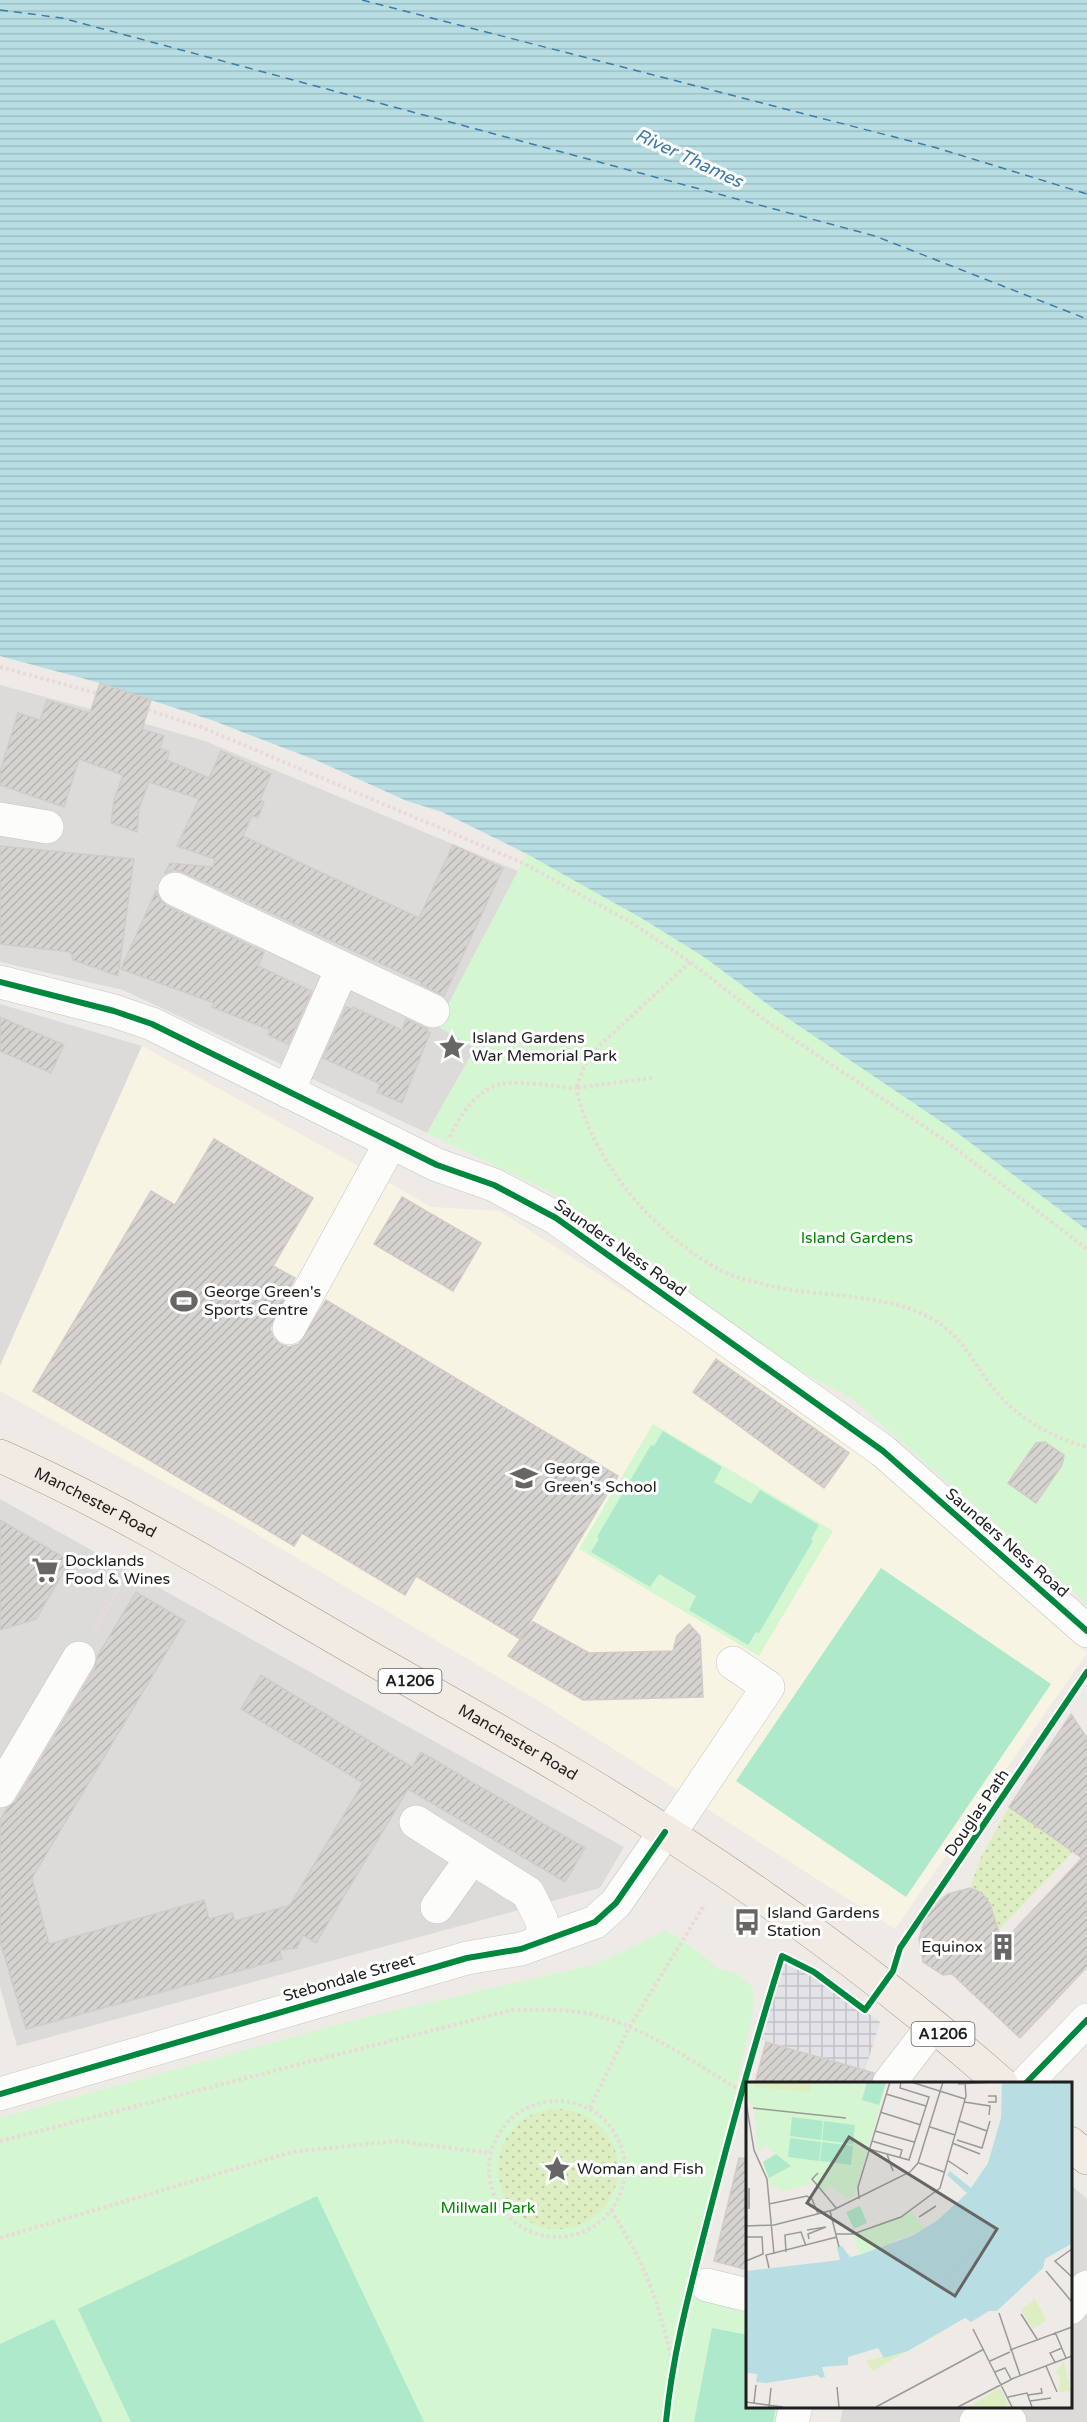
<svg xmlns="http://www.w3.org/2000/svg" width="1087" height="2422" font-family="'Varela Round',sans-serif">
<defs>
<pattern id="garden-dots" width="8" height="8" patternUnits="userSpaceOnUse" patternTransform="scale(1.5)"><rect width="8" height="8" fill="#deeec3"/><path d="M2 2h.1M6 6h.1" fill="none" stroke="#becca7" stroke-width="1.8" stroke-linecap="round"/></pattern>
<pattern id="plaza-grid" width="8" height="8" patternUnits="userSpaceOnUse" patternTransform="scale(1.5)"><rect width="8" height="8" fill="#e2e2e7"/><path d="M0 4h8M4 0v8" fill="none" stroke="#c1c1c6"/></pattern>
<pattern id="water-rules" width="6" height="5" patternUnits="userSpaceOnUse" patternTransform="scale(1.5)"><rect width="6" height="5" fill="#b8dee4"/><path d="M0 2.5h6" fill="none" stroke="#9ebec3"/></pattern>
<pattern id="building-hatch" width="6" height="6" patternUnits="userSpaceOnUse" patternTransform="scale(1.5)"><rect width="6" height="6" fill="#d6d3d0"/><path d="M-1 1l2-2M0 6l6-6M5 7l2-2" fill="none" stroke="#b7b5b2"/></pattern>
</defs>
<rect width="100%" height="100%" fill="#eeebe7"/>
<g fill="#dddbd9">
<path d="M100 683 151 700 143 723 205 741 518 871 437 1026 475 1048 427 1133 123 990 0 962V685L91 709Z"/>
<path d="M0 1004 142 1046 0 1366Z"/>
<path d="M0 1499 624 1847 600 1888 17 2046 0 1987Z"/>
<path d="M1071 2185 1087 2199V2422H840L843 2406H1070Z"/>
</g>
<path fill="#f7f4e3" d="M142 1046 432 1207 499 1211 718 1350 851 1448 928 1509 1087 1653 895 1929 537 1700 233 1520 0 1391V1366Z"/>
<g fill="#d4f6d0">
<path d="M527 854 643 919 704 957 774 1009 952 1129 1087 1230V1604L850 1397 787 1365 555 1194 427 1133 475 1048 437 1026Z"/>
<path d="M653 1424 833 1531 759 1656 579 1549Z"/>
<path d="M666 1930 700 1953 718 1969 736 1973 744 1980 751 1986 754 1997 753 2013 694 2273 748 2289V2406H808L803 2422H0V2118L358 2019 597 1964Z"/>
</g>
<g fill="url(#garden-dots)">
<path d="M1009 1807 1073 1852 999 1930C985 1918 1000 1901 970 1888L980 1859Z"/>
<circle cx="558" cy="2169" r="60"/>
</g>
<g fill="#afe9cb">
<path d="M663 1431 722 1467 714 1482 751 1504 760 1490 819 1525 811 1539 813 1541 759 1633 756 1632 748 1645 689 1610 696 1596 659 1574 650 1587 591 1552 599 1539 597 1537 651 1445 654 1446Z"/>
<path d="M881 1568 1051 1684 906 1897 736 1781Z"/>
<path d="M317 2196 424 2422H131L78 2309Z"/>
<path d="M54 2319 103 2422H0V2344Z"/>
<path d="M712 2328 748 2335V2406H776L773 2422H694Z"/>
</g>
<path fill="url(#plaza-grid)" d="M782 1956 814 1972 880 2022 865 2070 756 2038Z"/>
<path fill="url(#water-rules)" d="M0 0H1087V1230L952 1129 774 1009 704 957 643 919 527 854 442 812 407 801 318 761 214 721 100 683 0 656Z"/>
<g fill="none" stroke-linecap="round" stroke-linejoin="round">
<g stroke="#3d7ba8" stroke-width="1.5" stroke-dasharray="8 6" stroke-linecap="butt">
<path d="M362 0 937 148 1087 194"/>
<path d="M0 10 62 18 875 236 1087 319"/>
</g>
</g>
<g fill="url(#building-hatch)" stroke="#d1ccc8" stroke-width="1.5">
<path d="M100 683 151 700 142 729 164 736 160 748 169 752 167 760 209 778 221 751 271 774 260 800 264 802 258 818 252 816 243 836 419 918 453 845 503 868 444 996 420 984 421 982 183 872 174 870 165 873 170 863 213 867 215 859 177 846 199 799 149 782 139 808 137 832 111 823 114 800 123 775 79 759 64 807 0 785V772L18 713 40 720 47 700 90 713Z"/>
<path d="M0 846 134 859 118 976 73 960 71 952 0 944Z"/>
<path d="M156 891 160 900 167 906 264 952 258 966 312 991 288 1044 268 1035 270 1030 212 1007 214 1003 121 969Z"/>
<path d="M346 1007 352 1009 353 1007 402 1030 406 1019 428 1029 427 1031 430 1033 402 1103 377 1092 380 1084 323 1058Z"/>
<path d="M0 1017 64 1045 51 1073 0 1051Z"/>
<path d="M214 1139 313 1198 273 1266 295 1278 270 1328 273 1337 280 1344 289 1347 299 1344 326 1300 618 1476 520 1639 416 1576 405 1595 302 1533 294 1546 33 1391 151 1191 175 1205Z"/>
<path d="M402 1197 481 1243 453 1291 374 1244Z"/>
<path d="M716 1359 849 1453 824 1488 693 1392Z"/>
<path d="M1045 1442 1064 1455 1062 1465 1036 1503 1008 1483 1036 1443Z"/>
<path d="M0 1520 70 1561 36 1619 0 1630Z"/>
<path d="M136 1592 185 1621 32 1878 49 1944 204 1900 209 1919 232 1913 235 1921 290 1905 363 1783 241 1709 261 1675 412 1767 421 1752 585 1848 565 1882 408 1789 316 1943 303 1935 297 1948 280 1950 282 1959 26 2029 0 1941V1820L7 1808 16 1801 95 1668 97 1657Z"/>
<path d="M533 1622 589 1653 673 1651 677 1636 689 1624 700 1636 703 1697 583 1700 508 1656Z"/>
<path d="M1071 1714 1087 1738V1967L1020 2038 952 1974 943 1975 923 1962 919 1939 926 1916 933 1906 948 1894 970 1888 982 1893 990 1904 1002 1943 1082 1858 1009 1807Z"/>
<path d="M766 2042 874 2073 871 2083H755Z"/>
<path d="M739 2158 748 2159V2270L714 2261Z"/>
</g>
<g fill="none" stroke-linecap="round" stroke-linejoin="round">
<defs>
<g id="minor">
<path d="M0 819 47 827"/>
<path d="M175 889 433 1011"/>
<path d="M0 982 114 1011 152 1024 437 1165 494 1185 556 1218 883 1451 1087 1631"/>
<path d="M288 1091 342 969"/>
<path d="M289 1328 391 1142"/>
<path d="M0 1791 79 1658"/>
<path d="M416 1822 528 1893 541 1919 545 1939"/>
<path d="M669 1834 768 1687 733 1663"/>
<path d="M437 1907 472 1858"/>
<path d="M889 2083 933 2026"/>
<path d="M1026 2083 1087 2020"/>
<path d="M0 2094 467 1958 521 1949 595 1922 616 1903 665 1832"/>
<path d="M707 2285 748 2295"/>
<path d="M1070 2308 1087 2287"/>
<path d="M792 2422 796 2406"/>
<path d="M976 2422 996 2417 1010 2422"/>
</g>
<g id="major">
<path id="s1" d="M0 1456C125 1511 242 1584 360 1652 431 1693 502 1732 572 1774 723 1864 869 1967 1001 2083"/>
<path d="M1070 2143 1087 2158"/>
</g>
</defs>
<use href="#minor" stroke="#c6c5c3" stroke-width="34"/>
<use href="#major" stroke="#a49783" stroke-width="34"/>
<g stroke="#ebd9d9" stroke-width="4" stroke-dasharray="3 3" stroke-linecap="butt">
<path d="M0 667 96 693"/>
<path d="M148 710 201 727 523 863 632 923 690 962 766 1021 943 1139 1087 1249"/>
<path d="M652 1078 576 1088 584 1066 600 1045 690 962"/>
<path d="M450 1137C460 1115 476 1090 501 1084 516 1080 559 1087 576 1088 592 1162 656 1236 722 1271 736 1278 755 1282 770 1286 823 1298 886 1292 934 1320 962 1336 973 1363 993 1388 1017 1418 1050 1437 1087 1447"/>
<path d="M94 1631 133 1562"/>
<path d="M897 1959 900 1948 1087 1672"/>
<circle cx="557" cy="2169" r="68"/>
<path d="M590 2108 630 2026 705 1904"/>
<path d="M0 2141 512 2010C541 2010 570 2008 598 2016 649 2029 695 2064 740 2090"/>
<path d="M611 2210C645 2264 658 2299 672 2361"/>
<path d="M0 2238 292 2152 396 2141 490 2153"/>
</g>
<use href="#minor" stroke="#fcfcfb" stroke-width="33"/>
<use href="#major" stroke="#f1ebe4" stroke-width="33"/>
<defs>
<g id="cycleway">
<path d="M0 982 114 1011 152 1024 437 1165 494 1185 556 1218 883 1451 1087 1631"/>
<path d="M1026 2083 1087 2020"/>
<path d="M0 2094 467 1958 521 1949 595 1922 616 1903 665 1832"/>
<path d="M666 2422C672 2358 688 2297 704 2234 728 2140 753 2048 782 1956L814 1972 865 2010 893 1971 900 1948 1087 1672"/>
</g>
</defs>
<use href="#cycleway" stroke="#fff" stroke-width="10"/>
<use href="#cycleway" stroke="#00873e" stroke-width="6"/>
</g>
<defs>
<symbol id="sight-bare" viewBox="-9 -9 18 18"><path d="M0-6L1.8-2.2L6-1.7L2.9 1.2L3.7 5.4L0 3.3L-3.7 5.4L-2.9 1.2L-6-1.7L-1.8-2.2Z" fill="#676665" stroke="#fff" stroke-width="2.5" paint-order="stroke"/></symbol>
<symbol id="stadium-bare" viewBox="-9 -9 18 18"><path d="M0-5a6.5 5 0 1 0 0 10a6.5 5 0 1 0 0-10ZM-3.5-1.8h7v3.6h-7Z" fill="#676665" stroke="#fff" stroke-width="2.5" paint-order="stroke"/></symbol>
<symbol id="school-bare" viewBox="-9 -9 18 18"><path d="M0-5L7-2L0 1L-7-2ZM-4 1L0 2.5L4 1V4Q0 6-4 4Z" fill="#676665" stroke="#fff" stroke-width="2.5" paint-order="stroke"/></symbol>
<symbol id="supermarket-bare" viewBox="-9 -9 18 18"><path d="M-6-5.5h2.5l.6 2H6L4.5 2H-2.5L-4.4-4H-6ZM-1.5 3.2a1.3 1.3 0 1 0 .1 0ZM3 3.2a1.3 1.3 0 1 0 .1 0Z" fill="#676665" stroke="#fff" stroke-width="2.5" paint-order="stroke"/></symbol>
<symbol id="bus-bare" viewBox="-9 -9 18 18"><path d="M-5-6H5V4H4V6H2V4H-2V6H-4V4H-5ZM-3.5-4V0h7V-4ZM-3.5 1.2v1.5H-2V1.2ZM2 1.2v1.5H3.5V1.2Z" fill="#676665" stroke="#fff" stroke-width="2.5" paint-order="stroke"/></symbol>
<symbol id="building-bare" viewBox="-9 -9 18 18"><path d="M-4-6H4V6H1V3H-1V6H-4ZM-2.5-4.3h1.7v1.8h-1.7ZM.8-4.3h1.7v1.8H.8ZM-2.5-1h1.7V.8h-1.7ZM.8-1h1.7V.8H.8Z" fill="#676665" stroke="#fff" stroke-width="2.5" paint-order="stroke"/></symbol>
</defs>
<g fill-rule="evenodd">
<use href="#sight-bare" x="433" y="1028" width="38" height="38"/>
<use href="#stadium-bare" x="165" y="1282" width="38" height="38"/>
<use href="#school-bare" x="505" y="1459" width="38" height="38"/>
<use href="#supermarket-bare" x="26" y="1551" width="38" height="38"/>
<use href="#bus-bare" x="728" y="1903" width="38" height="38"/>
<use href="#building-bare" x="984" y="1928" width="38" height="38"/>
<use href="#sight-bare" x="538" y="2150" width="38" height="38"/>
</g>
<g text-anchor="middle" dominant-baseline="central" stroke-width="6" stroke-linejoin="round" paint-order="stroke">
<g fill="#fff" stroke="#626262" stroke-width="1.5">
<rect x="378.5" y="1669" width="63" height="24" rx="4.5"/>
<rect x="911.5" y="2022" width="63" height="24" rx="4.5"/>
</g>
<g font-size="15" font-weight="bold" fill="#1f1f1f">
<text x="410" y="1681">A1206</text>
<text x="943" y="2034">A1206</text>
</g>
<g font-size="16" fill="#1f1f1f" stroke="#fff" text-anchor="start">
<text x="472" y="1038">Island Gardens<tspan x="472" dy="18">War Memorial Park</tspan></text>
<text x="204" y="1292">George Green's<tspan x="204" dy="18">Sports Centre</tspan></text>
<text x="544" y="1469">George<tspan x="544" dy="18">Green's School</tspan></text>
<text x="65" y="1561">Docklands<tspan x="65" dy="18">Food &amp; Wines</tspan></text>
<text x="767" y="1913">Island Gardens<tspan x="767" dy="18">Station</tspan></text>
<text x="983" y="1947" text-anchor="end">Equinox</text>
<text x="577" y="2169">Woman and Fish</text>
</g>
<g font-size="16" fill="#018901" stroke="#fff">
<text x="857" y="1238">Island Gardens</text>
<text x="488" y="2208">Millwall Park</text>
</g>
<g font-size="16" fill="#1f1f1f" stroke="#fff">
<text transform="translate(620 1248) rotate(35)">Saunders Ness Road</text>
<text stroke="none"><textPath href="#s1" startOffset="106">Manchester Road</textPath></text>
<text transform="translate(1007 1543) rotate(41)">Saunders Ness Road</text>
<text stroke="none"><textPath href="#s1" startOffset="592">Manchester Road</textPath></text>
<text transform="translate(977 1813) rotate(-56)">Douglas Path</text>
<text transform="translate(349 1978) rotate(-16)">Stebondale Street</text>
</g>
<g font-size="18" font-style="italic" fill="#3d7ba8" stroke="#fff">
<text transform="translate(689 158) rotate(25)">River Thames</text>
</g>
</g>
<g transform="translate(746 2082)">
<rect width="326" height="326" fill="#eeebe7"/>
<path d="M287 214 301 238 287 247 275 228 287 219ZM161 269 127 289 121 282V278ZM254 306 262 322 256 325H222Z" fill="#deeec3"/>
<path d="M0 0H118L111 28 120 0H141L108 114 100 117 85 103 78 110 67 101 35 110 33 104 24 105 17 80 29 72 19 64 12 71 8 25 3 21ZM165 130 179 147 113 173 108 153Z" fill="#d4f6d0"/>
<path d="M10 0H65L64 10 9 5ZM318 280 325 309 313 310 314 294 309 290Z" fill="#deeec3"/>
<path d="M121 0H140L133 23 116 18ZM46 35 77 39 75 58 44 54ZM78 39 109 43 107 62 76 58ZM44 56 75 60 73 79 42 75ZM76 60 107 64 105 83 74 79ZM30 72 45 84 23 96 17 80ZM114 124 121 141 108 147 100 130Z" fill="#afe9cb"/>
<path d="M256 0H325V162L299 177 297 186 251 229H243L225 240 219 236 162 269 138 276 132 266 102 275V283L76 285 79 295 74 296 72 293 20 301 10 300 11 292 0 291V189L94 178 91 165 96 164 104 175 113 173 166 154 192 138 221 111 201 93 204 89 225 106 242 81 255 36Z" fill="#b8dee4"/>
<path fill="none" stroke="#b8dee4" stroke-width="3" d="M0 243 103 257M0 248 91 257M0 252 113 259 141 249 162 236 206 199 289 116 314 62 319 0M116 256 203 192 283 111 305 58 310 0"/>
<path fill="none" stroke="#9b9997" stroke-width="1.5" d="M165 0 219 17M212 2 248 0M140 12 180 24M0 20 8 68 21 97 28 172M218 20 244 24 243 33M242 20H250V14H242M7 26 100 36M134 30 175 43M213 39 241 49M184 45 209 53M129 49 168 60M211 58 236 66 244 39M126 59 156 68 154 75M206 61 234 72M123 67 163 78 183 15 154 6 155 0M141 72 147 89M201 78 222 92M173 81 198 90M72 91 66 97 91 127M113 117 112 105 144 0M23 122 61 114 66 117 72 132M3 127V106M84 129 93 165M173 135 190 124M0 144 28 143 87 128 164 90 172 81 197 0M61 148 80 145M90 152H107L155 135 194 106 220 14 219 0M0 155H16L17 172 0 179M63 157 62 152 80 145M326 167 309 179 326 195M40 170 39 153 55 150 60 164M23 186 20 173 91 155M300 189 326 220M253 231 274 293M275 232 291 257M227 247 266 325M309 250 320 276M264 268 326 245M244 279 264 270M309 280 304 271 316 266M300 284 311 310M249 290 259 286 265 297M91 305 93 325M282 313 296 311 295 306M262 315 281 311 286 325M284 319 305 316M0 320 37 325M8 321 10 303M23 325 25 306M130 325 238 267M212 325 268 296 326 274"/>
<path fill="#676665" fill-opacity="0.15" stroke="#676665" stroke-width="3" d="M103 55 251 147 209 214 61 121Z"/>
<rect width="326" height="326" fill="none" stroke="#1f1f1f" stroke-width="3"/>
</g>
</svg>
